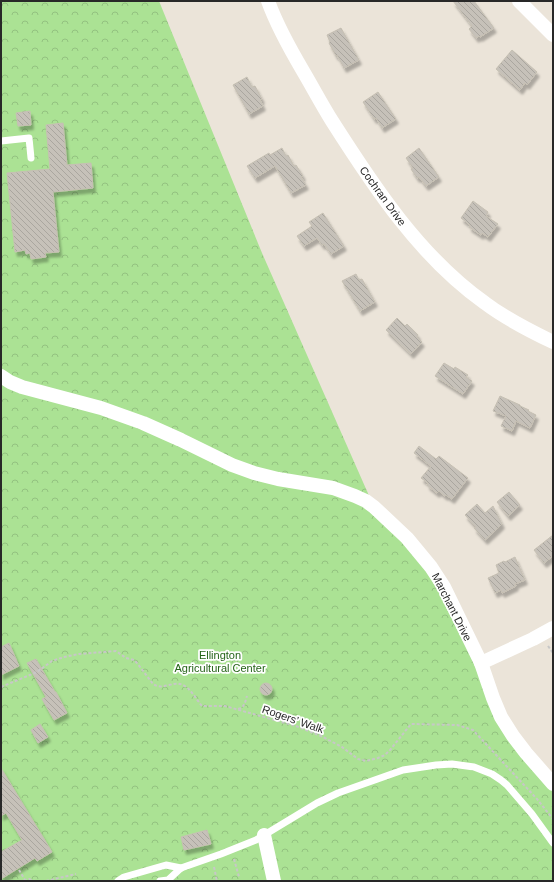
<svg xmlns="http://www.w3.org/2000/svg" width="554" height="882" font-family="Helvetica,sans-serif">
<defs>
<pattern id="park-crowns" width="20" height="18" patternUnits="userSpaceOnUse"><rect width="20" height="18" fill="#abe294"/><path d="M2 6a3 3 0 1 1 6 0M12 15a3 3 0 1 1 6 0" fill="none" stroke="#93c280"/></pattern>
<pattern id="building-back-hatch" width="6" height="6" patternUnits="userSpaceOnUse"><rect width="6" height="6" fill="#c6c1b9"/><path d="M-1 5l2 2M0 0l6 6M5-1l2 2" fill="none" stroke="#aaa69f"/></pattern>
<filter id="shadow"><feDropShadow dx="2.5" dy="4.5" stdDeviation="1" flood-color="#0004"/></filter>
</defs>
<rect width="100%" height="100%" fill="#ebe4d9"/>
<path fill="url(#park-crowns)" d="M1 1H159L262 253 374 507 431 567 493 698 553 784V881H1Z"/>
<g fill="url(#building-back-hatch)" stroke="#c6c0b3" filter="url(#shadow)">
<path d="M453 1H474L494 28 480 37 479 36 476 38 469 29 472 26Z"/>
<path d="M341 28 359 60 344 68 337 55 336 56 329 43 330 42 327 35Z"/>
<path d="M512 50 537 72 527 85 525 83 520 90 496 69Z"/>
<path d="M247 77 252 87 255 86 262 99 260 100 263 106 249 114 233 85Z"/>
<path d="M378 92 396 119 382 128 376 118 374 119 363 102Z"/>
<path d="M30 111 31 125 18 126 16 113Z"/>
<path d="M63 123 67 165 91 163 93 188 53 192 59 252 45 253 46 257 31 259 30 253 26 254 25 250 15 252 7 173 50 169 46 125Z"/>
<path d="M282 148 286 156 288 155 294 166 296 165 303 176 301 177 306 185 291 193 275 166 255 178 247 166 269 153 270 155Z"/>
<path d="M419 148 439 177 426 186 419 177 417 178 411 169 413 168 406 158Z"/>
<path d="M473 201 488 212 486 216 498 224 488 237 482 233 481 235 469 227 470 225 461 218Z"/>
<path d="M323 213 344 246 331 254 324 244 322 245 317 238 304 246 297 236 312 226 309 222Z"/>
<path d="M356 274 359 280 362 279 375 302 360 311 342 281Z"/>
<path d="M397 318 405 326 407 324 418 335 417 337 422 342 411 354 386 330Z"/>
<path d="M444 363 454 369 455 367 468 375 466 377 472 381 463 394 435 376Z"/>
<path d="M500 396 520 405V406L529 410 528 411 536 415 530 428 516 421 512 431 501 426 506 416 493 411Z"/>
<path d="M419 446 436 459 439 456 468 478 452 499 446 495 445 496 439 491 437 493 427 485 428 483 421 478 431 466 414 453Z"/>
<path d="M509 492 520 505 508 516 497 502Z"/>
<path d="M477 504 485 513 493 506 502 524 498 528 485 540 474 528 476 527 465 515Z"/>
<path d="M553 535V556L544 563 534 550Z"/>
<path d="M515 557 525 580 515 584 516 586 502 593 501 590 495 593 488 578 499 573 496 565 504 561 505 562Z"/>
<path d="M9 643 19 666 1 675V647Z"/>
<path d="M36 659 55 692H56L67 713 54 720 42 699 46 697 27 663Z"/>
<circle cx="266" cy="689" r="6"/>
<path d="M40 724 48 737 38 743 31 730Z"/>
<path d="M1 768 52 852 37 861 35 858 1 879V852L22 840 6 813 1 816Z"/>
<path d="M207 830 211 844 184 850 181 837Z"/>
</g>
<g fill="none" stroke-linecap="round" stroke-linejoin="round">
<g stroke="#c7c7c7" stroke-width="2" stroke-dasharray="3 2" stroke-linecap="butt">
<path d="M548 646 553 653"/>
<path d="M1 687 37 672 52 661 64 657 79 654 116 651 126 658 134 660 137 663 153 684C163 691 173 680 183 685 191 689 196 699 202 706H225L296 726 321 736 342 747 358 759 366 761 378 758 385 755 390 750 411 724 457 725 473 730 537 799 553 819"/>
<path d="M238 709C245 707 245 702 247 696"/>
<path d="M234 859 239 877"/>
<path d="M214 867 217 881"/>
<path d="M19 870 25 880"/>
<path d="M24 881 29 879 35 881"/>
<path d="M46 881 76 874"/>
</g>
<g stroke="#fff" stroke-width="7">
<path d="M1 141 29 138 31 158"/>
<path d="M118 881 124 877 166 865 181 868"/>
<path d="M160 881 168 880 181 868 221 854 256 840 317 803 338 793 403 770 436 765 452 764 474 767 492 774 501 780 507 785 532 814 553 843"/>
</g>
<g stroke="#fff" stroke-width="14">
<path d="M268 1C277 26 290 49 303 71 313 88 322 105 332 121 374 187 420 257 485 303 506 319 530 331 553 342"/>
<path d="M519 1 553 35"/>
<path d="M1 376 10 382 22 387 101 408 143 423 181 440 232 465 254 473 278 479 333 488 355 496 366 501 374 507 407 538 431 567 444 587 481 663 493 698 501 717 513 736 526 753 553 784"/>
<path d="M481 663 533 639 553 628"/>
<path d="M264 835 274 881"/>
</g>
</g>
<g text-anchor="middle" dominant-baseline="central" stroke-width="3.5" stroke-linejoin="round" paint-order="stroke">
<g font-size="11" fill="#282828" stroke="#fff">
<text transform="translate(383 196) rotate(54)">Cochran Drive</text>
<text transform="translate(452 607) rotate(63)">Marchant Drive</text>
<text transform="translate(293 719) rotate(19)">Rogers’ Walk</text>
</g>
<g font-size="11" fill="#256418" stroke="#fff">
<text x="220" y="655">Ellington<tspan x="220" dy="13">Agricultural Center</tspan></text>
</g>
</g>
<rect width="554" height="882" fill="none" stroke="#282828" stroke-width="4"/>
</svg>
